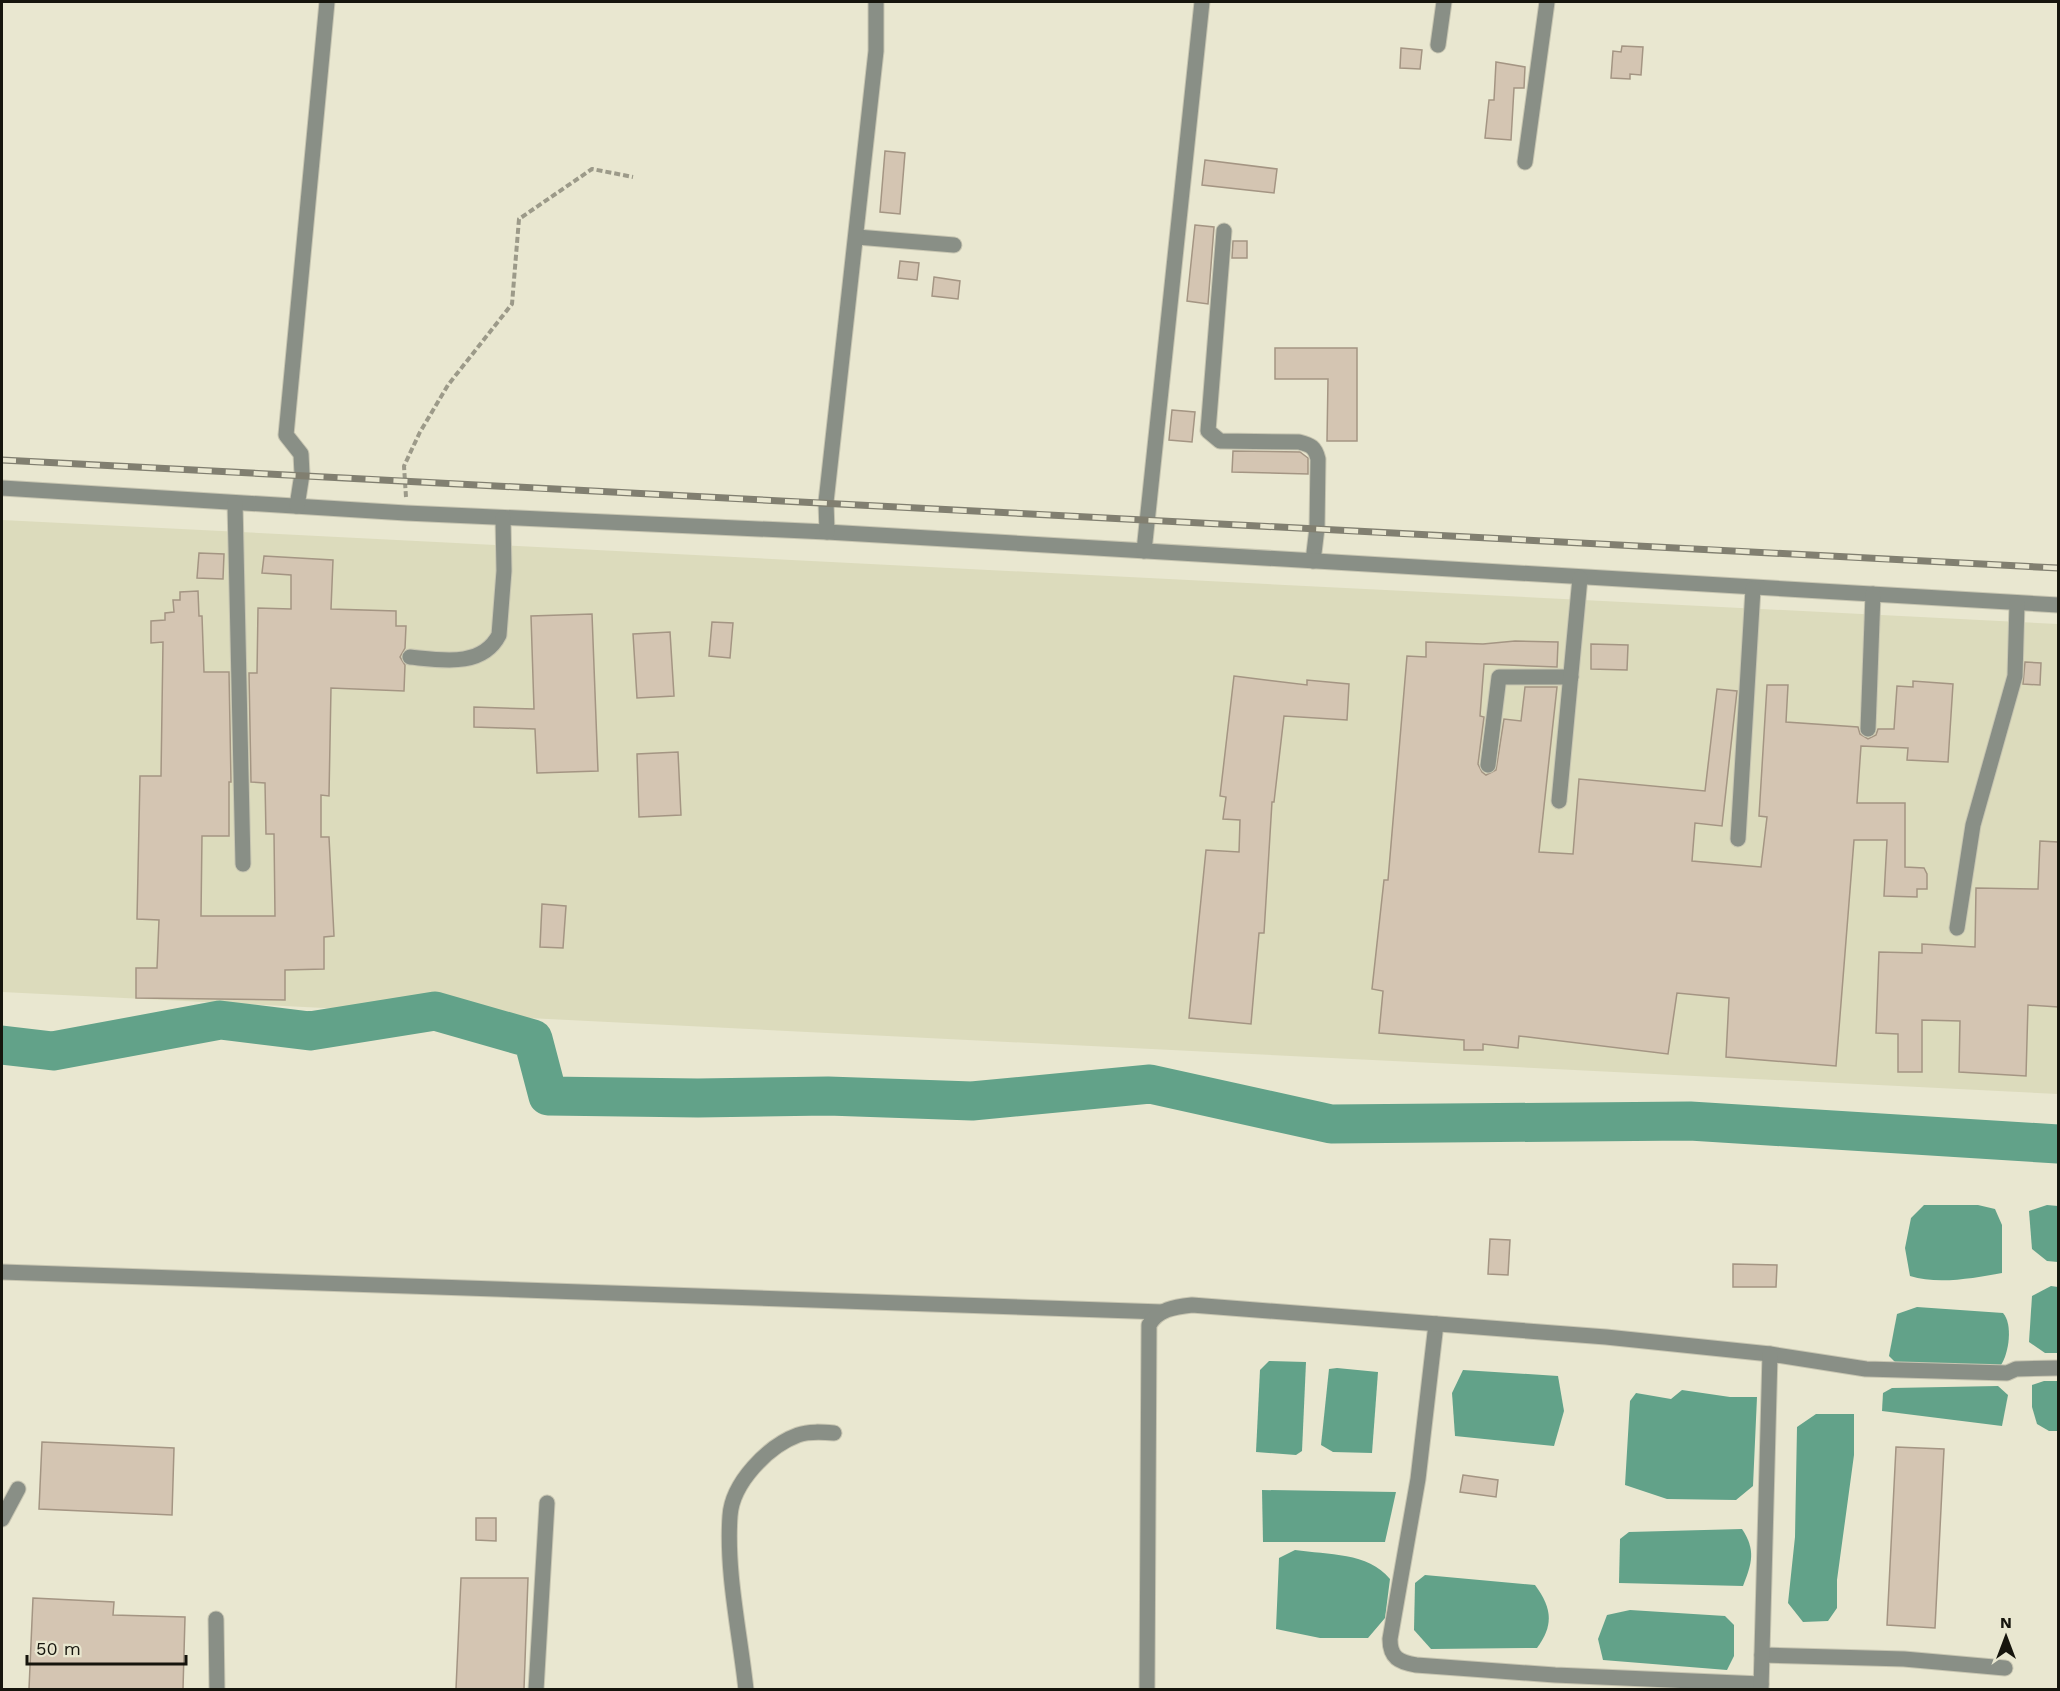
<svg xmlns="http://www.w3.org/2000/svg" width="2060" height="1691" font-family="'Work Sans',sans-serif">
<rect width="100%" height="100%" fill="#e9e7d0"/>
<path fill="#dcdbbc" d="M2 520 2058 624V1094L2 992Z"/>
<g fill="#62a289">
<path d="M1924 1205H1978L1995 1209 2002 1225V1273C1974 1278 1938 1285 1910 1276L1905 1248 1911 1218Z"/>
<path d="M2047 1205 2058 1206V1262L2047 1261 2032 1249 2029 1211Z"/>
<path d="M2051 1286 2058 1287V1353H2045L2029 1342 2032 1296Z"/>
<path d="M1917 1307 2003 1313C2013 1324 2009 1353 2001 1365H1898L1889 1356 1897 1314Z"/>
<path d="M1269 1361 1306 1362 1302 1451 1296 1455 1256 1452 1260 1370Z"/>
<path d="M1337 1368 1378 1372 1372 1453 1333 1452 1321 1445 1329 1369Z"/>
<path d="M1463 1370 1558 1376 1564 1411 1554 1446 1455 1436 1452 1393Z"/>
<path d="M2044 1381H2058V1431H2049L2037 1424 2032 1407V1385Z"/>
<path d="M1998 1386 2008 1395 2002 1426 1882 1411 1883 1393 1892 1388Z"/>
<path d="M1682 1390 1730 1397H1757L1753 1486 1736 1500 1667 1499 1625 1485 1630 1401 1636 1393 1671 1399Z"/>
<path d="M1816 1414H1854V1455L1837 1580V1608L1828 1621 1803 1622 1788 1603 1795 1537 1797 1427Z"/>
<path d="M1262 1490 1396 1492 1385 1542H1263Z"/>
<path d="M1742 1529C1756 1550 1752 1563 1743 1586L1619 1583 1620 1539 1629 1532Z"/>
<path d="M1295 1550C1328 1555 1368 1552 1390 1579L1385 1618 1368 1638H1320L1276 1629 1279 1558Z"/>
<path d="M1425 1575 1535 1585C1552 1608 1554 1625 1537 1648L1431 1649 1414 1630 1415 1583Z"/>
<path d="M1630 1610 1725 1616 1734 1625V1656L1727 1670 1603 1660 1598 1639 1607 1615Z"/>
</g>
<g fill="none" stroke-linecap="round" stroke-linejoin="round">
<path stroke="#62a289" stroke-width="39" d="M2 1045 53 1051 220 1020 310 1031 435 1011 533 1039 548 1096 698 1098 828 1096 972 1101 1150 1084 1331 1124 1690 1121 2058 1144"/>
</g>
<g fill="#d4c5b2" stroke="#a49583" stroke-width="1.5">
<path d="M1622 46 1643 47 1641 75 1630 74V79L1611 78 1613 51 1621 52Z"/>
<path d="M1401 48 1422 50 1420 69 1400 68Z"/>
<path d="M1496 62 1525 67 1524 88H1514L1511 140 1485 138 1489 100H1494Z"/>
<path d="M885 151 905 153 900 214 880 212Z"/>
<path d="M1205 160 1277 169 1274 193 1202 185Z"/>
<path d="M1195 225 1214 227 1208 304 1187 301Z"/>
<path d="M1233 241H1247V258H1232Z"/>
<path d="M900 261 919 263 917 280 898 278Z"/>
<path d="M934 277 960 281 958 299 932 296Z"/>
<path d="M1275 348H1357V441H1327L1328 379H1275Z"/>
<path d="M1172 410 1195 412 1192 442 1169 440Z"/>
<path d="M1233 451 1300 452 1308 458V474L1232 472Z"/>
<path d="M199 553 224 554 223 579 197 578Z"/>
<path d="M264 556 333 560 331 609 396 611V626H406L405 648 400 657 405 665 404 691 331 688 329 796 321 795V837H329L334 936 324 937V969L285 970V1000L136 998V968H157L159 920 137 919 140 776H161L163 642 151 643V621L165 620V613L174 612 173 600H180V592L198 591 199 616H202L204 672H229L231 782H229V836H202L201 916H275L274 834H266L265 783 251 782 249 673H257L258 608 291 609V575L262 573Z"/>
<path d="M592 614 598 771 537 773 535 729 474 727V707L534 709 531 616Z"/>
<path d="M712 622 733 623 730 658 709 656Z"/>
<path d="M670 632 674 696 637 698 633 634Z"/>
<path d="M1515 641 1558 642 1557 667 1484 664 1480 716 1484 717 1478 764 1482 772 1486 775 1496 770 1504 719 1521 721 1525 687H1557L1539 852 1573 854 1579 779 1705 791 1717 689 1737 691 1722 826 1695 823 1692 861 1761 867 1767 817 1759 816 1767 685H1788L1786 722 1858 727 1860 734 1868 739 1876 735 1878 729H1894L1897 686 1913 687V681L1953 684 1948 762 1907 760 1908 748 1861 746 1857 803H1905V867L1924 868 1927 874V889H1917V897L1884 896 1887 840H1854L1836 1066 1726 1057 1729 998 1677 993 1668 1054 1519 1036 1518 1048 1483 1044V1050H1464V1040L1379 1033 1383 991 1372 989 1384 880H1388L1407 656 1426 657V642L1483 644Z"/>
<path d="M1591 644 1628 645 1627 670 1591 669Z"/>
<path d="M2025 662 2041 663 2040 685 2023 684Z"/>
<path d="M1234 676 1307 685V680L1349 684 1347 720 1284 716 1274 802H1272L1264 933H1259L1251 1024 1189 1018 1206 850 1239 852 1240 820 1223 819 1226 797 1220 796Z"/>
<path d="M678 752 681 815 639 817 637 754Z"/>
<path d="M2040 841 2058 842V1007L2028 1005 2026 1076 1959 1072 1960 1021 1922 1020V1072H1898V1034L1876 1033 1879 952 1922 953V944L1975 947 1976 888 2038 889Z"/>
<path d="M542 904 566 906 563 948 540 947Z"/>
<path d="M1490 1239 1510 1240 1508 1275 1488 1274Z"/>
<path d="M1733 1264 1777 1265 1776 1287H1733Z"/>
<path d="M42 1442 174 1448 172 1515 39 1509Z"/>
<path d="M1896 1447 1944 1449 1935 1628 1887 1625Z"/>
<path d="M1463 1475 1498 1480 1496 1497 1460 1492Z"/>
<path d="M476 1518H496V1541L476 1540Z"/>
<path d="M461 1578H528L524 1689H456Z"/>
<path d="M33 1598 114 1602 113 1615 185 1617 183 1689H29Z"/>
</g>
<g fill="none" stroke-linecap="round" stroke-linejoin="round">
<defs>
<g id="minor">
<path d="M1438 45 1444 2"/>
<path d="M1525 162 1547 2"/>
<path d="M1224 231 1208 431 1220 441 1299 442C1311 445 1315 447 1318 459L1317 528 1313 561"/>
<path d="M857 237 954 245"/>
<path d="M2 488 406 513 827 532 2058 605"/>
<path d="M235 503 243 864"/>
<path d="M297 506 302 474 301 454 286 435 327 2"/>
<path d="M827 532 826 502 876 51V2"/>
<path d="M1144 551 1202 2"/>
<path d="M410 657C441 660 482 668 499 635L504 571 503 518"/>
<path d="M1868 729 1873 594"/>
<path d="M1488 765 1499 677H1571"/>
<path d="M1559 801 1580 578"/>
<path d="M1738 839 1753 589"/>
<path d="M1957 928 1973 825 2015 676 2017 603"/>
<path d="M2 1272 1162 1312"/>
<path d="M1436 1324 1418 1479 1390 1639C1390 1658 1399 1662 1416 1665L1555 1675 1761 1684"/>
<path d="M2 1519 18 1489"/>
<path d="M216 1619 217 1690"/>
<path d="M1762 1655 1904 1659 2005 1668"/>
<path d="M536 1690 547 1503"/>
<path d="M746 1690C740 1633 726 1573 730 1516 732 1483 768 1446 798 1435 809 1431 822 1432 834 1433"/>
<path d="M1147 1690 1149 1325C1158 1309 1175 1307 1192 1305L1606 1337 1770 1354 1866 1369 2007 1373 2016 1369 2058 1368"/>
<path d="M1761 1690 1770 1354"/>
</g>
</defs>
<use href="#minor" stroke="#c7c5b1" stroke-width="17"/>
<path stroke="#9c9a89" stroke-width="4" stroke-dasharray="6 3" stroke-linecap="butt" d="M406 497 404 466 420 432 448 385 512 304 519 219 592 169 633 177"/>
<use href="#minor" stroke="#898f86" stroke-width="15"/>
<defs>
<path id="rail" d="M2 460 2058 568"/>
</defs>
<use href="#rail" stroke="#817f70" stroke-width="7"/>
<use href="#rail" stroke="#e9e7d0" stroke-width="4.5" stroke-dasharray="14" stroke-linecap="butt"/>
</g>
<rect width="2060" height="1691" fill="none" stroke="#16150d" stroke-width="6"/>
<g transform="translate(2006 1637)" stroke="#e9e7d0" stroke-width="4.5" paint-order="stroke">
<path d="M0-4.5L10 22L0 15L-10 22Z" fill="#16150d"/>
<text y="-9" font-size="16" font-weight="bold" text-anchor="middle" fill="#16150d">N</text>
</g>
<path d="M27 1655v9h159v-9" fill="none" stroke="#16150d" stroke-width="3"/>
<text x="36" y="1655" font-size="18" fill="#16150d" stroke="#e9e7d0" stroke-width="4.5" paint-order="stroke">50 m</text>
</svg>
